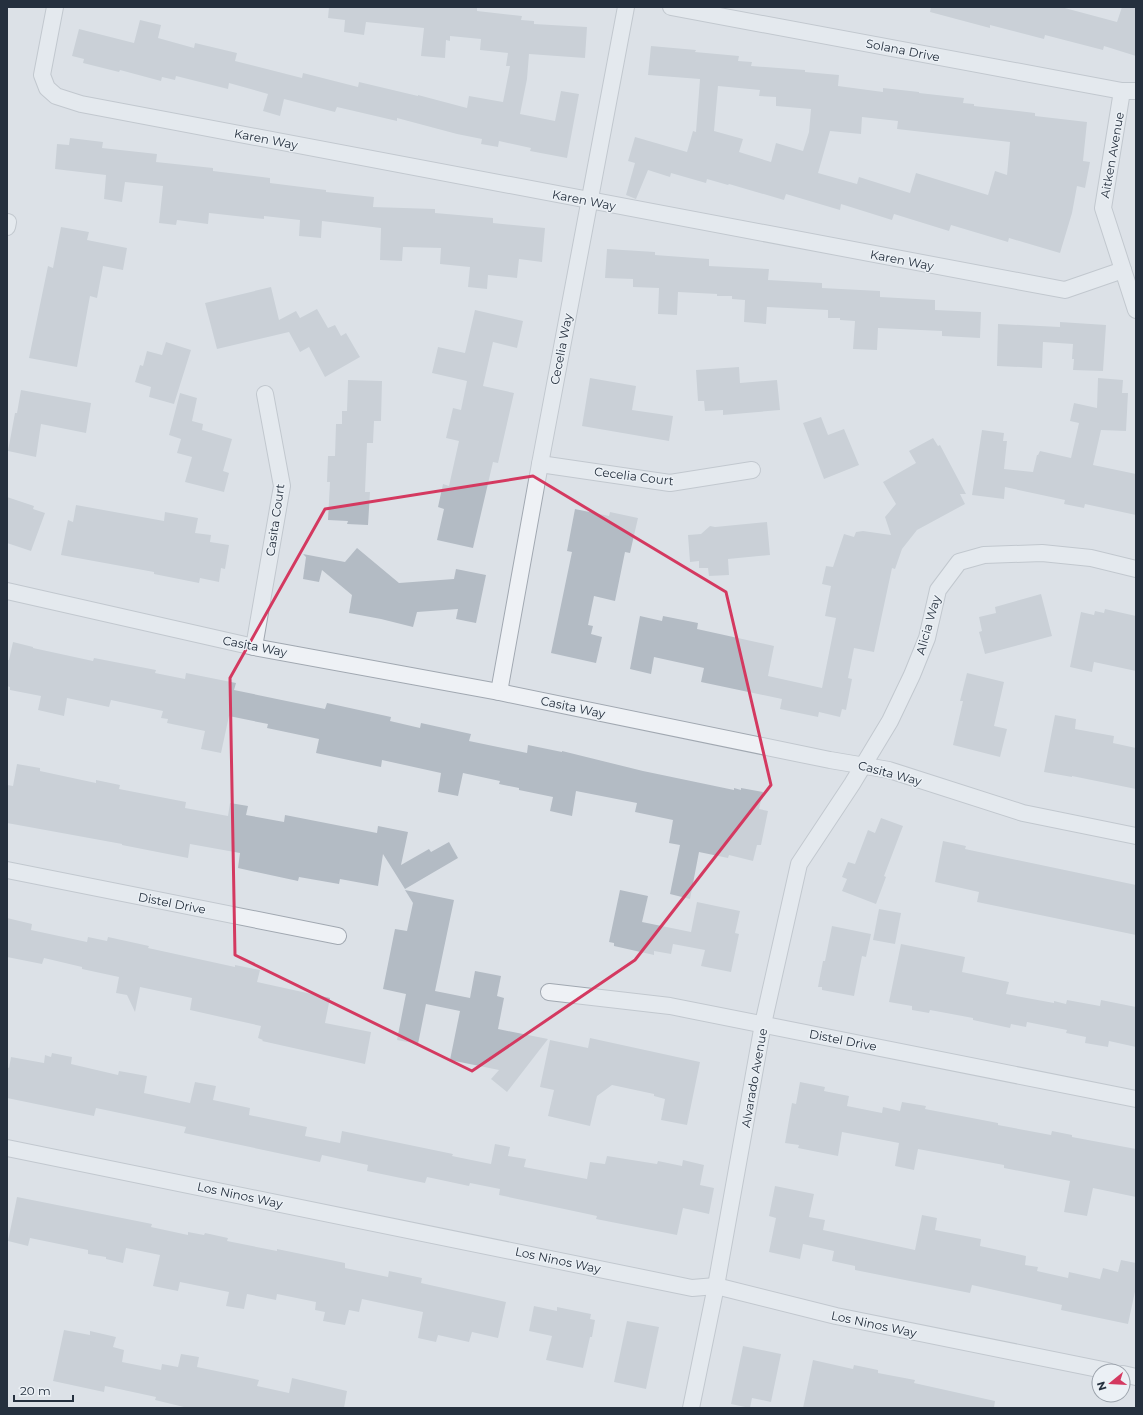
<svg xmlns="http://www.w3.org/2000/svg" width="1143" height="1415" font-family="Montserrat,sans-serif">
<rect width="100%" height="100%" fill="#dce1e7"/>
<g fill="#b3bbc4" fill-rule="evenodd">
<path d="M329 7H466L477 8V11L522 16 521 20 534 21V24L587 27 585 58 529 54 527 79 520 114 555 121 561 91 579 94 567 158 530 151 531 148 499 141 498 147 481 144 482 139 457 134 397 118V121L337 107 335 112 284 99 280 116 263 111 268 94 229 83 228 89 176 76 175 80 162 77 161 81 120 70 119 72 83 63 84 59 72 56 79 29 134 43 140 20 161 25 158 38 194 48 195 43 237 53 235 61 302 78 303 73 358 87 359 82 418 96V95L467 108 469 96 503 102 510 66H506L508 53 480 50 481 39 450 36V41L446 40 445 58 421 56 424 28 366 22 364 35 344 32 345 20 328 18Z"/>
<path d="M931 7H1061L1117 22 1122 7H1136V56L1104 46 1103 50 1045 35 1044 39 990 25V28L930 12Z"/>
<path d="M651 46 696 50 695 52 739 56 738 61 752 62 751 66 805 70V72L839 75 838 86 883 92V88L919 92V93L964 98 963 103 974 104V106L1035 113V116L1087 122 1083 161 1090 162 1085 188 1077 186 1072 213 1060 253 1009 238 1008 242 951 225 949 231 894 214 892 220 841 204 840 210 786 194 784 200 729 184 728 185 707 179 706 183 671 173 670 177 648 170 636 199 626 195 635 163 628 161 635 137 687 152 693 131 696 132 700 79 648 75ZM718 86 760 90 759 96 776 97V106L811 109 809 132 803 151 776 143 771 162 739 152 743 139 714 131ZM862 117 898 121 897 129 1010 142 1007 175 995 171 988 195 916 173 910 193 859 177 857 184 818 173 830 131 861 134Z"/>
<path d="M70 138 103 142 102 148 157 154 156 162 213 168V171L270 178V183L326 190V192L374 197 373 207 435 209V213L493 218V223L545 228 542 262 519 259 517 278 488 275 487 289 468 287 470 267 440 264 441 248 403 247 402 261 380 260 381 228 322 221 321 238 299 236 300 220 264 216V219L209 213 208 224 177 220 176 225 159 223 163 186 125 182 122 202 104 199 106 175 55 169 57 144 69 145Z"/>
<path d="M61 227 89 232 87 240 127 248 123 270 103 266 97 298 90 296 77 367 29 358 48 266 53 268Z"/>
<path d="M607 249 655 252V255L709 259V266L769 269 768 280 822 283V288L880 291V297L935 300V310L981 312 980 338 942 336V331L878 328 877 350 853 349 855 321 840 320V318H828V310L767 307 766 324 744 322 745 300 732 299V296H717V294L678 292 677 315 658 314 659 288 633 287V279L605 278Z"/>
<path d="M271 287 279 320 296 311 300 318 317 309 328 328 335 325 341 336 346 333 360 357 325 377 309 347 300 352 289 332 217 349 205 303Z"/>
<path d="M475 310 523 321 517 348 493 342 483 386 514 393 498 463 493 462 473 548 437 540 444 509 438 507 443 484 449 486 459 441 446 438 453 408 461 410 467 381 432 373 438 347 465 353Z"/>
<path d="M1060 322 1106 325 1103 371 1073 370 1074 359H1072L1073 344 1043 342 1042 368 997 366 998 324 1060 327Z"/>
<path d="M166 342 191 350 174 404 149 397 151 387 135 382 140 365 143 366 147 351 162 355Z"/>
<path d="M739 367 740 383 777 380 780 410 723 415V410L705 411 704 401H698L696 370Z"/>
<path d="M590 378 636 386 632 410 673 416 669 441 582 426Z"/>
<path d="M1098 378 1123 380 1122 393H1128L1126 431 1101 430 1093 465 1136 474V515L1085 504 1084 508 1064 504 1065 500 1005 487 1004 499 972 495 982 430 1004 433 1003 441H1007L1004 469 1033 472 1037 455H1038L1040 451 1071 458 1079 423 1070 421 1074 403 1097 408Z"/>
<path d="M348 380 382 381 381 421H374L373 443H367L365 492H370L368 525 347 524 348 521 328 520 330 482H327L328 456H335L336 424H342V411H347Z"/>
<path d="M21 390 91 403 86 433 41 424 36 457 8 451 15 413H17Z"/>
<path d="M180 393 197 398 192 421 203 424 202 430 232 439 223 471 229 473 224 492 185 482 192 457 177 453 181 439 169 435Z"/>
<path d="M821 417 828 435 844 429 859 465 824 479 803 423Z"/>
<path d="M933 438 938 446 940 445 966 494H960L965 504 917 530 902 549 895 569 892 568 874 652 854 648 848 678 852 679 846 710 842 709 840 717 819 712 818 717 780 709 782 699 701 682 704 668 654 657 651 674 630 669 640 616 662 621 663 616 698 623 697 629 774 646 768 676 822 688 836 618 825 616 831 586 822 584 826 566 833 567 844 534 854 537 856 532 863 531 891 535 885 517 896 504 883 482 916 463 909 451Z"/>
<path d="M7 497 34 506 33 509 45 513 31 551 7 543Z"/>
<path d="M76 505 164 521 165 512 198 518 195 533 211 535 210 542 229 545 225 569 221 568 219 582 200 578 199 583 154 574V572L61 555 68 520 73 522Z"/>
<path d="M575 509 609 516 610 512 638 518 630 553 625 552 615 601 594 596 588 625 593 626 591 634 602 637 596 663 551 653 572 552 567 551Z"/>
<path d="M767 522 770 555 728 559 729 575 709 576 708 568H699V561L690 562 688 535 701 534 710 526 715 527Z"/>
<path d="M357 548 399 583 454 579 456 569 486 575 476 623 456 619 458 609 417 612 413 627 381 619 349 613 352 595 322 570 319 582 303 579 306 557 303 554 345 562Z"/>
<path d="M1041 594 1052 636 985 654 979 632 982 631 979 617 996 613 995 607Z"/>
<path d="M1105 609 1136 616V671L1094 662 1092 672 1070 667 1081 612 1094 615 1095 611 1104 613Z"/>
<path d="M13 642 33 647V648L93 661 94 658 156 670 155 673 185 679 186 673 236 683 234 690 325 709 327 703 391 717 390 721 420 728 421 723 471 734 469 741 527 753 528 745 562 752V751L643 771 734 790V788L741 790V788L763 792 759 809 768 811 761 845H757L753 861 729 855 728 858 699 852 690 899 670 894 680 845 669 843 673 820 635 812 637 803 576 791 572 816 550 811 553 797 519 790V788L499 784 500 781 463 773 458 796 438 792 441 773 382 760 381 767 316 753 319 739 267 728 268 724 229 716 221 753 201 749 205 731 167 723 168 719 161 718 163 711 111 700 109 707 67 698 64 716 38 710 41 696 10 690V687L7 686V660H9Z"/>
<path d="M967 673 1004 682 994 726 1007 729 1000 757 953 745 963 701H960Z"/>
<path d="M1055 715 1076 719 1075 729 1114 736 1113 743 1136 748V789L1072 776V777L1044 772Z"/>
<path d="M17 764 40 768V771L96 783V780L120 785 119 789 186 802 185 808 228 816 230 803 248 806 246 815 284 822 285 815 377 833 378 826 408 832 401 865 429 849 431 852 449 842 458 858 405 889 383 854 378 886 340 879 339 884 299 877 298 881 238 868 240 853 190 844 188 858 122 845V844L7 823V785L13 786Z"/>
<path d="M881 818 903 826 884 876 886 877 876 904 842 891 847 879 842 877 848 862 855 864 868 830 875 833Z"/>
<path d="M943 841 966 846 965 849 1136 885V935L977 902 979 892 935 882Z"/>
<path d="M405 890 454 900 435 991 470 998 475 971 501 976 497 996 504 998 498 1029 548 1039 507 1092 491 1079 499 1070 450 1060 460 1011 426 1004 418 1044 397 1040 406 994 383 989 395 929 407 931 413 903Z"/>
<path d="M620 890 648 896 642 922 691 932 697 902 740 911 735 933 739 934 731 972 701 966 705 950 673 944 671 954 654 951V955L614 946V943L609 942Z"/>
<path d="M879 909 901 913 895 944 873 940Z"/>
<path d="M7 918 32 924 31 930 87 942 88 937 107 941 108 937 149 946 148 948 235 967V965L260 970 257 982 330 998 325 1023 371 1032 365 1064 262 1041 263 1040 258 1038 261 1026 190 1010 192 998 140 987 135 1012 127 995 116 993 119 977 82 969V967L44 958 42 964 7 957Z"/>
<path d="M832 926 871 934 866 957 862 956 854 996 822 990V987H818L823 961H825Z"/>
<path d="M901 944 965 957 962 972 1009 982 1006 994 1054 1003V1001L1066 1004 1067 1000 1100 1006 1101 1000 1136 1007V1047L1109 1041 1108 1047 1085 1043 1086 1037 1066 1033 1067 1030 1027 1022 1026 1027 1011 1024 1010 1028 973 1020V1018L930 1010 929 1013 912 1010V1006L889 1002Z"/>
<path d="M590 1038 700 1062 687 1125 661 1120 665 1099 654 1096V1094L612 1085 597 1096 590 1126 548 1116 554 1090 540 1087 550 1040 588 1048Z"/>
<path d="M52 1053 72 1057 71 1064 118 1075 119 1071 147 1076 144 1093 190 1103 195 1082 216 1086 213 1100 250 1108 249 1115 307 1127 305 1136 340 1143 342 1131 453 1154 452 1156 491 1164 495 1144 510 1147 508 1156 526 1159 524 1167 587 1179 590 1162 605 1164 607 1156 657 1164 658 1161 682 1166 683 1160 704 1165 700 1185 714 1188 709 1214 683 1208 677 1235 596 1219 597 1216 499 1195 500 1189 470 1183 469 1186 427 1177 425 1183 367 1171 368 1165 322 1155 320 1162 184 1133 186 1127 96 1108 94 1116 7 1098V1067L9 1068 11 1057 44 1063 45 1055 51 1057Z"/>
<path d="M800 1082 825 1087 824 1091 849 1096 847 1106 882 1113 883 1107 900 1111 902 1102 926 1106 925 1109 998 1123V1125L1051 1135 1052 1131 1072 1135V1137L1136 1149V1197L1093 1188 1087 1216 1064 1212 1070 1181 1004 1168V1165L918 1149 914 1170 895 1166 899 1143 842 1132 838 1156 798 1148 799 1145 785 1143 792 1103 796 1104Z"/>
<path d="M775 1186 814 1194 809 1217 825 1220 823 1230 915 1250 922 1215 937 1218 935 1230 981 1239 980 1246 1026 1256 1025 1265 1038 1267 1037 1271 1068 1278 1069 1272 1100 1279 1103 1268 1118 1272 1121 1260 1136 1263V1287L1128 1324 1061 1310 1062 1305 972 1285 970 1293 855 1270V1266L832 1261 834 1251 803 1244 800 1259 769 1252 776 1218 769 1216Z"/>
<path d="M17 1197 152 1224 151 1227 188 1235V1232L204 1235 205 1233 228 1238 227 1241 277 1251V1249L345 1263V1268L388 1277 389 1271 422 1278 421 1283 506 1302 498 1338 472 1332 469 1342 438 1335 436 1342 418 1338 423 1312 362 1299 359 1312 349 1310 345 1325 323 1321 325 1312 315 1310 316 1302 277 1294 276 1300 247 1294 244 1309 226 1306 229 1292 180 1282 178 1291 153 1286 160 1255 126 1248 123 1263 106 1259V1257L88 1254V1250L30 1238 28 1246 8 1241Z"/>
<path d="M534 1306 557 1311V1307L591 1314 590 1319 595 1320 592 1337H590L583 1368 546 1360 552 1336 529 1331Z"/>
<path d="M627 1321 659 1327 646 1389 614 1382Z"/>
<path d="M64 1330 90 1335V1331L116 1337 113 1347 124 1350 122 1362 161 1370 162 1364 178 1367 181 1354 199 1357 197 1367 259 1380 257 1386 289 1393 292 1378 347 1391 344 1408H188L155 1400 156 1397 105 1386 104 1392 53 1381Z"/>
<path d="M743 1346 781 1354 771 1402 752 1398 750 1408 731 1404Z"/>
<path d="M813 1360 853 1369 854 1365 878 1370V1373L915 1380 914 1383 995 1401 994 1408H803Z"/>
</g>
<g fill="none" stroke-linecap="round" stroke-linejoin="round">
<defs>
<g id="minor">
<path d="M55 7 42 75 47 88 56 96 81 104 1065 290 1123 270"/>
<path d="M671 7 1122 91H1136"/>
<path d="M1122 91 1103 208 1136 310"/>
<path d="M7 227 8 222"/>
<path d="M540 464 670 483 752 470"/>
<path d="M7 591 254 647 499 692 830 760 889 770 1023 813 1136 836"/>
<path d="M254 647 282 486 265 394"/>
<path d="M499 692 540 464 626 7"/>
<path d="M7 870 338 936"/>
<path d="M549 992 670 1006 1136 1099"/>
<path d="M7 1148 692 1288 716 1286 836 1316 1108 1371"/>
<path d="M1123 1374 1136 1377"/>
<path d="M691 1408 716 1286 763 1024 799 864 852 784 890 721 912 675 927 638 938 590 959 562 984 555 1042 553 1091 558 1136 569"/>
</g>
</defs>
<use href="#minor" stroke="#a1a8b1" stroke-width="18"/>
<use href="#minor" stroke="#eef1f5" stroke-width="16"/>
</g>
<path d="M0 0H1143V1415H0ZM533 476 726 592 771 785 635 960 472 1071 235 955 230 678 325 509Z" fill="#dce1e7" fill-opacity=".55" fill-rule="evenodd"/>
<path fill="none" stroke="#d43960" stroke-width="3" stroke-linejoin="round" d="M533 476 726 592 771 785 635 960 472 1071 235 955 230 678 325 509Z"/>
<g text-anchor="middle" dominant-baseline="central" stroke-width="3" stroke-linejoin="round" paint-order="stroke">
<g font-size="12" fill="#25303e" stroke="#ebf0f5">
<text transform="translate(903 50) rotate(11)">Solana Drive</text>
<text transform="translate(266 139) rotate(11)">Karen Way</text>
<text transform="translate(1112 155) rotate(-80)">Aitken Avenue</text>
<text transform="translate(584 200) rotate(11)">Karen Way</text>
<text transform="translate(902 260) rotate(11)">Karen Way</text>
<text transform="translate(561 349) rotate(-79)">Cecelia Way</text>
<text transform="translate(634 476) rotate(7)">Cecelia Court</text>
<text transform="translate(275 520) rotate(-82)">Casita Court</text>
<text transform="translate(928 625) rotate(-74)">Alicia Way</text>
<text transform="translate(255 646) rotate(11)">Casita Way</text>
<text transform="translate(573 707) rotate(12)">Casita Way</text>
<text transform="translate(890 773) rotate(15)">Casita Way</text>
<text transform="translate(172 903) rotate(11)">Distel Drive</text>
<text transform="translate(843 1040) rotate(11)">Distel Drive</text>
<text transform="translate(754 1078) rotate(-80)">Alvarado Avenue</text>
<text transform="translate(240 1195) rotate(12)">Los Ninos Way</text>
<text transform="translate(558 1260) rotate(12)">Los Ninos Way</text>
<text transform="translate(874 1324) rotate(12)">Los Ninos Way</text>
</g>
</g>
<rect width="1143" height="1415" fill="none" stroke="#25303e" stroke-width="16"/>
<g transform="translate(1111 1383) rotate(252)"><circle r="19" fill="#ebf0f5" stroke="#9ca3ac"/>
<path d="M0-3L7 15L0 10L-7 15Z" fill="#d43960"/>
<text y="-6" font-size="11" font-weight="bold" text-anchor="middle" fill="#25303e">N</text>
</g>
<path d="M14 1395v6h59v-6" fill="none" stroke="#25303e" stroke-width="2"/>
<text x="20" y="1395" font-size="12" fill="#25303e" stroke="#ebf0f5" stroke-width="3" paint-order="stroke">20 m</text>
</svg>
